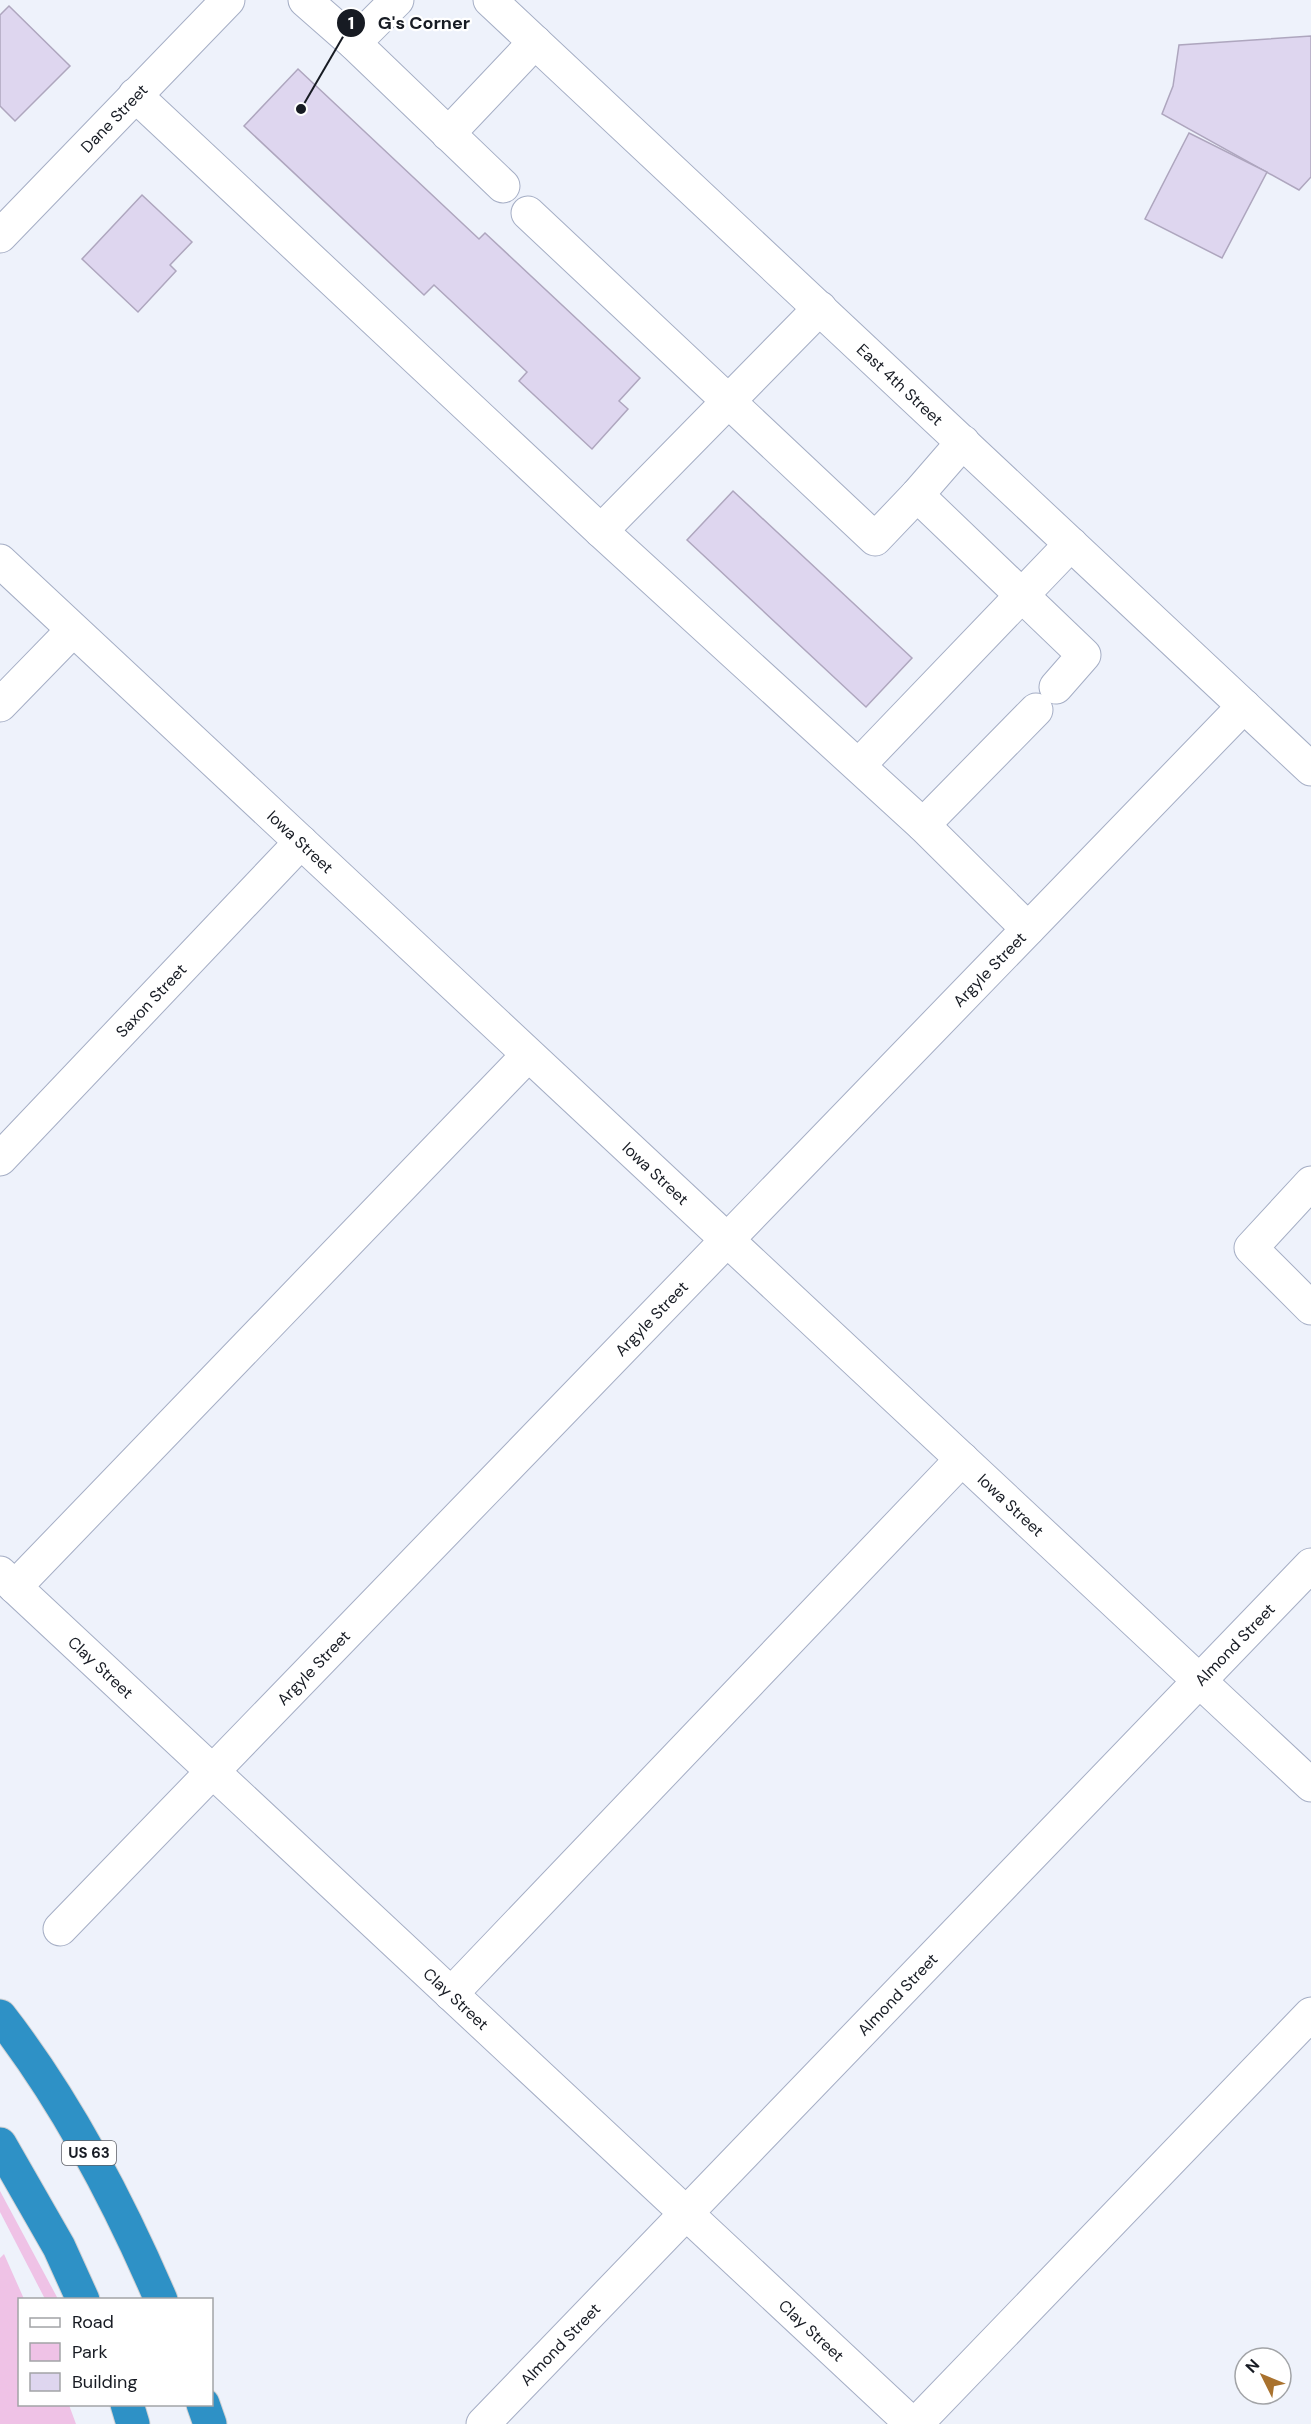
<svg xmlns="http://www.w3.org/2000/svg" width="1311" height="2424" font-family="'DM Sans',sans-serif">
<rect width="100%" height="100%" fill="#eef2fb"/>
<g fill="#efc2e6">
<path d="M0 2191 58 2299H45L0 2212Z"/>
<path d="M4 2254 24 2299 20 2300V2404L69 2405 76 2424H0V2258Z"/>
</g>
<g fill="#ded6ef" stroke="#aea6be" stroke-width="1.5">
<path d="M9 6 70 66 15 121 0 106V15Z"/>
<path d="M1311 36V177L1299 190 1162 114 1173 86 1179 45Z"/>
<path d="M298 69 479 239 485 233 640 378 619 401 628 409 592 449 519 381 527 372 434 285 424 295 244 126Z"/>
<path d="M1189 133 1267 172 1222 258 1145 219Z"/>
<path d="M142 195 192 242 170 265 176 271 138 312 82 259Z"/>
<path d="M733 491 912 658 866 707 687 540Z"/>
</g>
<g fill="none" stroke-linecap="round" stroke-linejoin="round">
<defs>
<g id="minor">
<path d="M305 0 354 43 503 186"/>
<path id="s1" d="M490 0 1311 769"/>
<path d="M354 43 397 0"/>
<path d="M135 95 601 531 923 825 1028 929"/>
<path d="M448 134 535 42"/>
<path d="M528 213 875 539 917 495 963 442"/>
<path id="s2" d="M0 236 228 0"/>
<path d="M917 495 1084 655 1056 687"/>
<path d="M601 531 820 308"/>
<path id="s3" d="M0 561 1311 1785"/>
<path d="M0 705 73 630"/>
<path d="M859 765 1071 544"/>
<path d="M923 825 1036 710"/>
<path id="s4" d="M0 1159 301 842"/>
<path d="M1311 1183 1251 1248 1311 1308"/>
<path id="s5" d="M0 1573 912 2424"/>
<path d="M15 1587 528 1055"/>
<path id="s6" d="M60 1929 1244 706"/>
<path d="M451 1994 962 1459"/>
<path id="s7" d="M483 2424 1311 1565"/>
<path d="M916 2424 1311 2014"/>
</g>
<g id="highway">
<path d="M0 2016C67 2102 118 2200 161 2300"/>
<path d="M0 2144 59 2247 83 2300"/>
<path d="M127 2404 133 2424"/>
<path d="M203 2404 210 2424"/>
</g>
</defs>
<use href="#minor" stroke="#a5aec5" stroke-width="35"/>
<use href="#highway" stroke="#d1d1d3" stroke-width="35"/>
<use href="#minor" stroke="#fff" stroke-width="33"/>
<use href="#highway" stroke="#2e91c6" stroke-width="33"/>
</g>
<g text-anchor="middle" dominant-baseline="central" stroke-width="4.5" stroke-linejoin="round" paint-order="stroke">
<rect fill="#fff" stroke="#5d5f65" stroke-width="1.5" x="62" y="2141" width="54" height="24" rx="4.5"/>
<g font-size="15" font-weight="bold" fill="#171b23">
<text x="89" y="2153">US 63</text>
</g>
<g font-size="16" fill="#171b23" stroke="#fff">
<text stroke="none"><textPath href="#s2" startOffset="164">Dane Street</textPath></text>
<text stroke="none"><textPath href="#s1" startOffset="562">East 4th Street</textPath></text>
<text stroke="none"><textPath href="#s3" startOffset="411">Iowa Street</textPath></text>
<text stroke="none"><textPath href="#s6" startOffset="1336">Argyle Street</textPath></text>
<text stroke="none"><textPath href="#s4" startOffset="219">Saxon Street</textPath></text>
<text stroke="none"><textPath href="#s3" startOffset="897">Iowa Street</textPath></text>
<text stroke="none"><textPath href="#s6" startOffset="850">Argyle Street</textPath></text>
<text stroke="none"><textPath href="#s3" startOffset="1383">Iowa Street</textPath></text>
<text stroke="none"><textPath href="#s7" startOffset="1083">Almond Street</textPath></text>
<text stroke="none"><textPath href="#s5" startOffset="138">Clay Street</textPath></text>
<text stroke="none"><textPath href="#s6" startOffset="364">Argyle Street</textPath></text>
<text stroke="none"><textPath href="#s7" startOffset="597">Almond Street</textPath></text>
<text stroke="none"><textPath href="#s5" startOffset="624">Clay Street</textPath></text>
<text stroke="none"><textPath href="#s5" startOffset="1110">Clay Street</textPath></text>
<text stroke="none"><textPath href="#s7" startOffset="111">Almond Street</textPath></text>
</g>
</g>
<path fill="none" stroke="#171b23" stroke-width="2" d="M301 109L351 23"/>
<g fill="#171b23" stroke="#fff" stroke-width="2">
<circle cx="301" cy="109" r="6"/>
<circle cx="351" cy="23" r="15"/>
</g>
<g font-size="18" text-anchor="middle" font-weight="bold" fill="#fff">
<text x="351" y="29">1</text>
</g>
<g font-size="18" text-anchor="middle" font-weight="bold" fill="#171b23" stroke="#fff" stroke-width="4.5" stroke-linejoin="round" paint-order="stroke">
<text x="424" y="29">G's Corner</text>
</g>
<rect x="18" y="2298" width="195" height="108" fill="#ffffff" stroke="#a2a4a7" stroke-width="1.5"/>
<rect x="30" y="2318" width="30" height="9" fill="#ffffff" stroke="#a2a4a7" stroke-width="1.5"/>
<text x="72" y="2328" font-size="18" fill="#171b23">Road</text>
<rect x="30" y="2343" width="30" height="18" fill="#efc2e6" stroke="#a2a4a7" stroke-width="1.5"/>
<text x="72" y="2358" font-size="18" fill="#171b23">Park</text>
<rect x="30" y="2373" width="30" height="18" fill="#ded6ef" stroke="#a2a4a7" stroke-width="1.5"/>
<text x="72" y="2388" font-size="18" fill="#171b23">Building</text>
<g transform="translate(1263 2376) rotate(313)"><circle r="28" fill="#ffffff" stroke="#a2a4a7" stroke-width="1.5"/>
<path d="M0-4.5L10 22L0 15L-10 22Z" fill="#a9722e"/>
<text y="-9" font-size="16" font-weight="bold" text-anchor="middle" fill="#171b23">N</text>
</g>
</svg>
